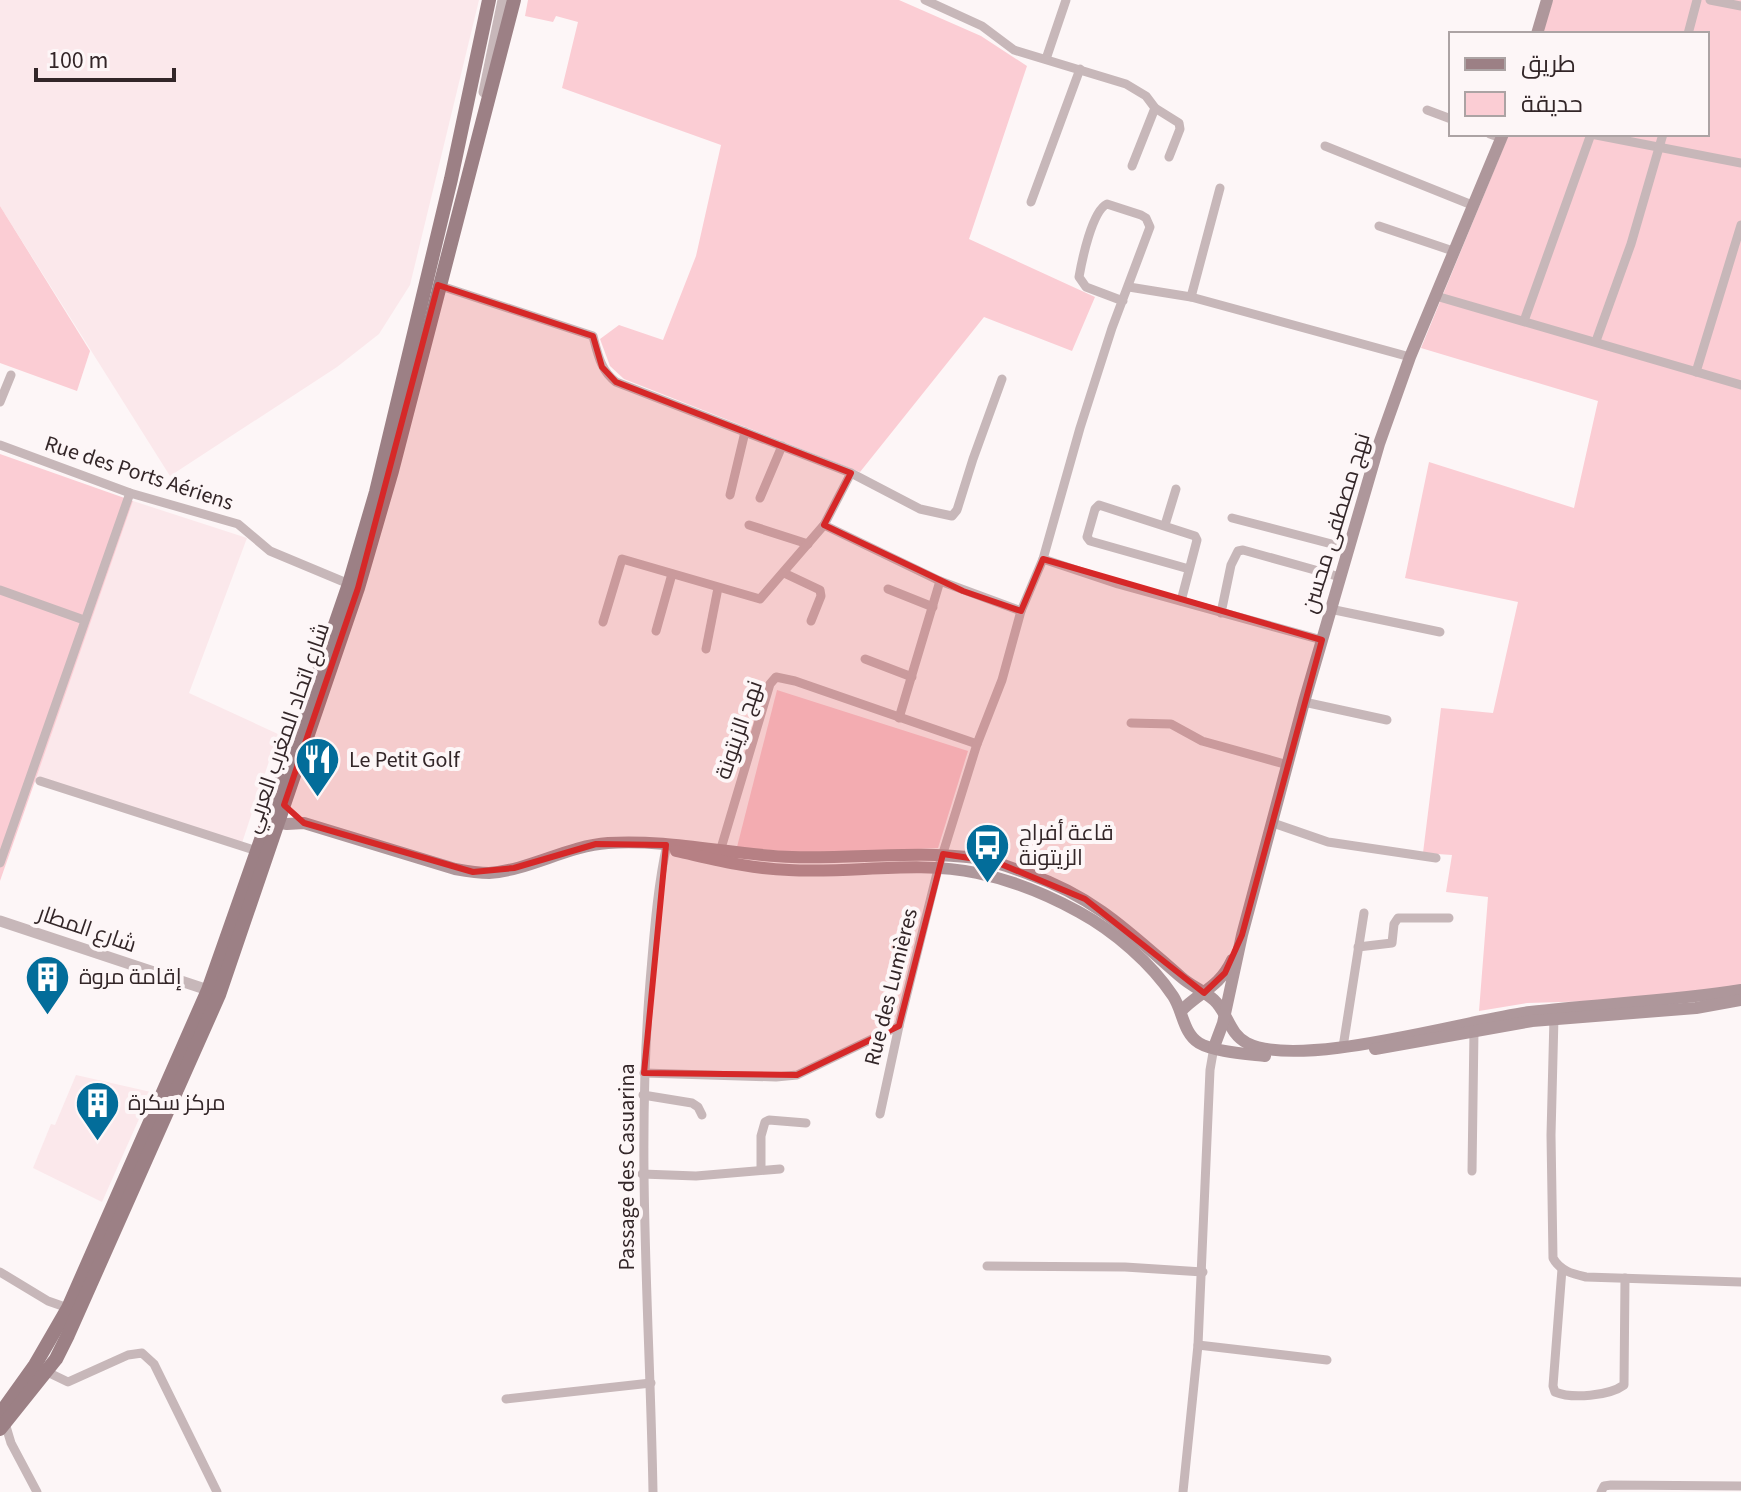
<svg xmlns="http://www.w3.org/2000/svg" width="1741" height="1492" font-family="'Source Sans 3',Cairo,sans-serif">
<rect width="100%" height="100%" fill="#fdf6f7"/>
<g fill="#fbe8eb">
<path d="M0 0H479L410 285 379 334 337 367 170 476 0 206Z"/>
<path d="M133 501 247 538 189 693 278 734 241 846 34 782Z"/>
<path d="M76 1075 151 1092 102 1202 33 1168 51 1124 55 1125Z"/>
</g>
<g fill="#fbcdd4">
<path d="M528 0H899L981 36 1027 66 969 239 1095 297 1072 351 984 317 860 472 624 379 610 366 600 339 619 325 663 340 696 256 721 145 562 88 578 22 556 16 553 22 525 16Z"/>
<path d="M1553 0H1741V986L1630 1000 1527 1003 1479 1011 1488 897 1446 892 1452 855 1423 853 1441 708 1493 713 1518 602 1405 578 1429 462 1574 508 1598 401 1421 348 1509 134H1707V34H1542Z"/>
<path d="M0 206 90 351 77 391 0 363Z"/>
<path d="M0 454 133 501 0 881Z"/>
<path d="M777 690 968 751 938 848 811 854 737 847Z"/>
</g>
<g fill="none" stroke-linecap="round" stroke-linejoin="round">
<g stroke="#c7b7b9" stroke-width="9">
<path d="M925 0 982 26 1014 50 1126 84 1146 96 1155 108 1179 123 1180 129 1169 157"/>
<path d="M1710 0 1741 6"/>
<path d="M1688 34 1697 0"/>
<path d="M1046 59 1066 0"/>
<path d="M1427 110 1451 119"/>
<path d="M1490 134 1501 138"/>
<path d="M1591 134 1741 163"/>
<path d="M1325 146 1472 205"/>
<path d="M1132 166 1155 108"/>
<path d="M1031 202 1080 69"/>
<path d="M1379 226 1453 251"/>
<path d="M438 285 593 336C598 355 601 371 616 382L851 473 920 509 952 516 957 510 973 459 1002 379"/>
<path d="M1129 287 1191 297 1410 357"/>
<path d="M1436 296 1741 385"/>
<path d="M1191 297 1220 188"/>
<path d="M1524 321 1591 134"/>
<path d="M1596 341 1631 244 1663 134"/>
<path d="M1696 372 1741 225"/>
<path d="M0 402 11 375"/>
<path d="M0 445 130 493 238 524 270 551 349 584"/>
<path d="M730 495 745 432"/>
<path d="M760 498 782 446"/>
<path d="M1232 518 1347 548"/>
<path d="M749 525 808 544"/>
<path d="M824 525 940 581 1021 611"/>
<path d="M1165 525 1176 489"/>
<path d="M1043 559 1118 584 1322 640"/>
<path d="M784 573 820 590 821 596 811 621"/>
<path d="M888 589 933 607"/>
<path d="M0 590 84 620"/>
<path d="M1181 601 1197 540 1195 536 1099 505 1095 509 1087 537 1090 541 1189 569"/>
<path d="M1330 609 1440 632"/>
<path d="M1221 613 1231 565 1238 551 1243 550 1340 577"/>
<path d="M603 622 622 559 760 599 824 525 851 473"/>
<path d="M656 631 672 574"/>
<path d="M706 649 718 588"/>
<path d="M865 659 912 677"/>
<path d="M1304 702 1387 720"/>
<path d="M899 718 940 581"/>
<path d="M1131 723 1171 724 1202 741 1288 765"/>
<path d="M40 781 257 851"/>
<path d="M1273 823 1328 842 1436 858"/>
<path d="M719 855 770 684 776 677 795 681 977 744"/>
<path d="M0 863 130 493"/>
<path d="M1358 947 1392 943 1394 924 1398 918H1449"/>
<path d="M1554 1017 1551 1135 1553 1258C1560 1271 1573 1274 1586 1277L1741 1282"/>
<path d="M1343 1047 1364 913"/>
<path d="M644 1073 776 1077 797 1075 899 1026"/>
<path d="M643 1095 692 1103 698 1107 702 1115"/>
<path d="M880 1114 899 1026 938 869 977 744 1002 680 1021 611 1043 559 1080 428 1112 328 1150 227 1146 218 1141 215 1107 204C1092 211 1082 260 1079 277L1086 287 1123 301"/>
<path d="M761 1170V1136L765 1122 769 1120 806 1123"/>
<path d="M1472 1171 1474 1030"/>
<path d="M642 1174 696 1176 780 1169"/>
<path d="M987 1266 1125 1267 1203 1272"/>
<path d="M1562 1269 1553 1386 1555 1392C1572 1399 1609 1396 1624 1385L1625 1278"/>
<path d="M0 1272 48 1301 68 1308"/>
<path d="M1198 1345 1327 1360"/>
<path d="M41 1369 68 1382 128 1355 142 1353 154 1364 217 1492"/>
<path d="M506 1399 651 1383"/>
<path d="M5 1423 11 1443 37 1492"/>
<path d="M653 1492C650 1322 636 1153 650 982 654 936 657 889 667 844"/>
<path d="M1183 1492 1198 1345 1210 1070 1214 1047"/>
<path d="M1601 1492 1604 1486 1611 1485 1741 1486"/>
</g>
<g stroke="#c7b7b9" stroke-width="11">
<path d="M484 92 503 0"/>
<path d="M0 921 208 990"/>
</g>
<g stroke="#ae979b" stroke-width="12">
<path d="M1537 34 1547 0"/>
<path d="M269 821 287 824 304 823 455 869C466 871 478 873 489 873 530 870 567 846 608 843 670 839 731 855 792 857 854 859 916 850 977 858 995 861 1012 868 1029 874 1096 898 1129 932 1181 977 1191 986 1204 991 1214 1000 1228 1013 1229 1034 1247 1043 1300 1070 1466 1020 1530 1012 1600 1004 1671 1001 1741 990"/>
<path d="M676 851C713 859 751 869 789 870 851 874 916 860 977 873 1011 880 1048 895 1079 912 1114 931 1151 963 1173 996 1183 1011 1183 1033 1199 1043 1214 1052 1248 1054 1265 1056"/>
<path d="M1181 1011C1200 991 1219 988 1232 960"/>
<path d="M1214 1047 1223 1023 1242 935 1304 702 1379 444 1410 357 1503 134"/>
<path d="M1375 1049 1532 1021 1696 1008 1741 1000"/>
</g>
<g stroke="#9c8085" stroke-width="14">
<path d="M0 1414 35 1365 68 1308 208 990 257 851 349 584 376 492 451 179 489 0"/>
<path d="M0 1429 56 1359 68 1335 219 995 358 588 392 471 514 0"/>
</g>
</g>
<path fill="#d62828" fill-opacity="0.2" stroke="#d62828" stroke-width="6" stroke-linejoin="round" d="M438 285 593 336 602 367 616 382 851 473 824 525 963 591 1021 611 1043 559 1322 640 1242 935 1225 973 1204 993 1085 899 996 862 943 854 899 1026 797 1075 644 1073 666 845 596 844 514 868 473 872 304 823 284 805 358 588Z"/>
<defs>
<symbol id="restaurant-pin" viewBox="-11 -11 22 30"><path d="M0 17L-7.5 6A9.5 9.5 0 1 1 7.5 6Z" fill="#036d9a" stroke="#fdf6f7"/><path d="M-5-6h1v4h1v-4h1v4h1v-4h1v5L-1.5 .5V6h-2V.5L-5-1ZM5-6V6H3V1.5H1.5Q1.5-4 5-6Z" fill="#fff"/></symbol>
<symbol id="bus-pin" viewBox="-11 -11 22 30"><path d="M0 17L-7.5 6A9.5 9.5 0 1 1 7.5 6Z" fill="#036d9a" stroke="#fdf6f7"/><path d="M-5-6H5V4H4V6H2V4H-2V6H-4V4H-5ZM-3.5-4V0h7V-4ZM-3.5 1.2v1.5H-2V1.2ZM2 1.2v1.5H3.5V1.2Z" fill="#fff"/></symbol>
<symbol id="building-pin" viewBox="-11 -11 22 30"><path d="M0 17L-7.5 6A9.5 9.5 0 1 1 7.5 6Z" fill="#036d9a" stroke="#fdf6f7"/><path d="M-4-6H4V6H1V3H-1V6H-4ZM-2.5-4.3h1.7v1.8h-1.7ZM.8-4.3h1.7v1.8H.8ZM-2.5-1h1.7V.8h-1.7ZM.8-1h1.7V.8H.8Z" fill="#fff"/></symbol>
</defs>
<g fill-rule="evenodd">
<use href="#restaurant-pin" x="292" y="734" width="51" height="69"/>
<use href="#bus-pin" x="962" y="820" width="51" height="69"/>
<use href="#building-pin" x="22" y="952" width="51" height="69"/>
<use href="#building-pin" x="72" y="1078" width="51" height="69"/>
</g>
<g text-anchor="middle" dominant-baseline="central" stroke-width="8" stroke-linejoin="round" paint-order="stroke">
<g font-size="22" fill="#332628" stroke="#fdf6f7">
<text transform="translate(139 473) rotate(18)">Rue des Ports Aériens</text>
<text transform="translate(1336 523) rotate(-73)">نهج مصطفى محسن</text>
<text transform="translate(287 728) rotate(-71)">شارع اتحاد المغرب العربي</text>
<text transform="translate(739 730) rotate(-71)">نهج الزيتونة</text>
<text transform="translate(87 929) rotate(19)">شارع المطار</text>
<text transform="translate(891 987) rotate(-76)">Rue des Lumières</text>
<text transform="translate(627 1167) rotate(-90)">Passage des Casuarina</text>
</g>
<g font-size="22" fill="#332628" stroke="#fdf6f7" text-anchor="start">
<text x="349" y="760">Le Petit Golf</text>
<text x="1019" y="833">قاعة أفراح<tspan x="1019" dy="25">الزيتونة</tspan></text>
<text x="79" y="977">إقامة مروة</text>
<text x="128" y="1103">مركز سكرة</text>
</g>
</g>
<rect x="1449" y="32" width="260" height="104" fill="#fdf6f7" stroke="#aca3a4" stroke-width="2"/>
<rect x="1465" y="58" width="40" height="12" fill="#9c8085" stroke="#aca3a4" stroke-width="2"/>
<text x="1521" y="72" font-size="24" fill="#332628">طريق</text>
<rect x="1465" y="92" width="40" height="24" fill="#fbcdd4" stroke="#aca3a4" stroke-width="2"/>
<text x="1521" y="112" font-size="24" fill="#332628">حديقة</text>
<path d="M36 68v12h138v-12" fill="none" stroke="#332628" stroke-width="4"/>
<text x="48" y="68" font-size="24" fill="#332628" stroke="#fdf6f7" stroke-width="6" paint-order="stroke">100 m</text>
</svg>
